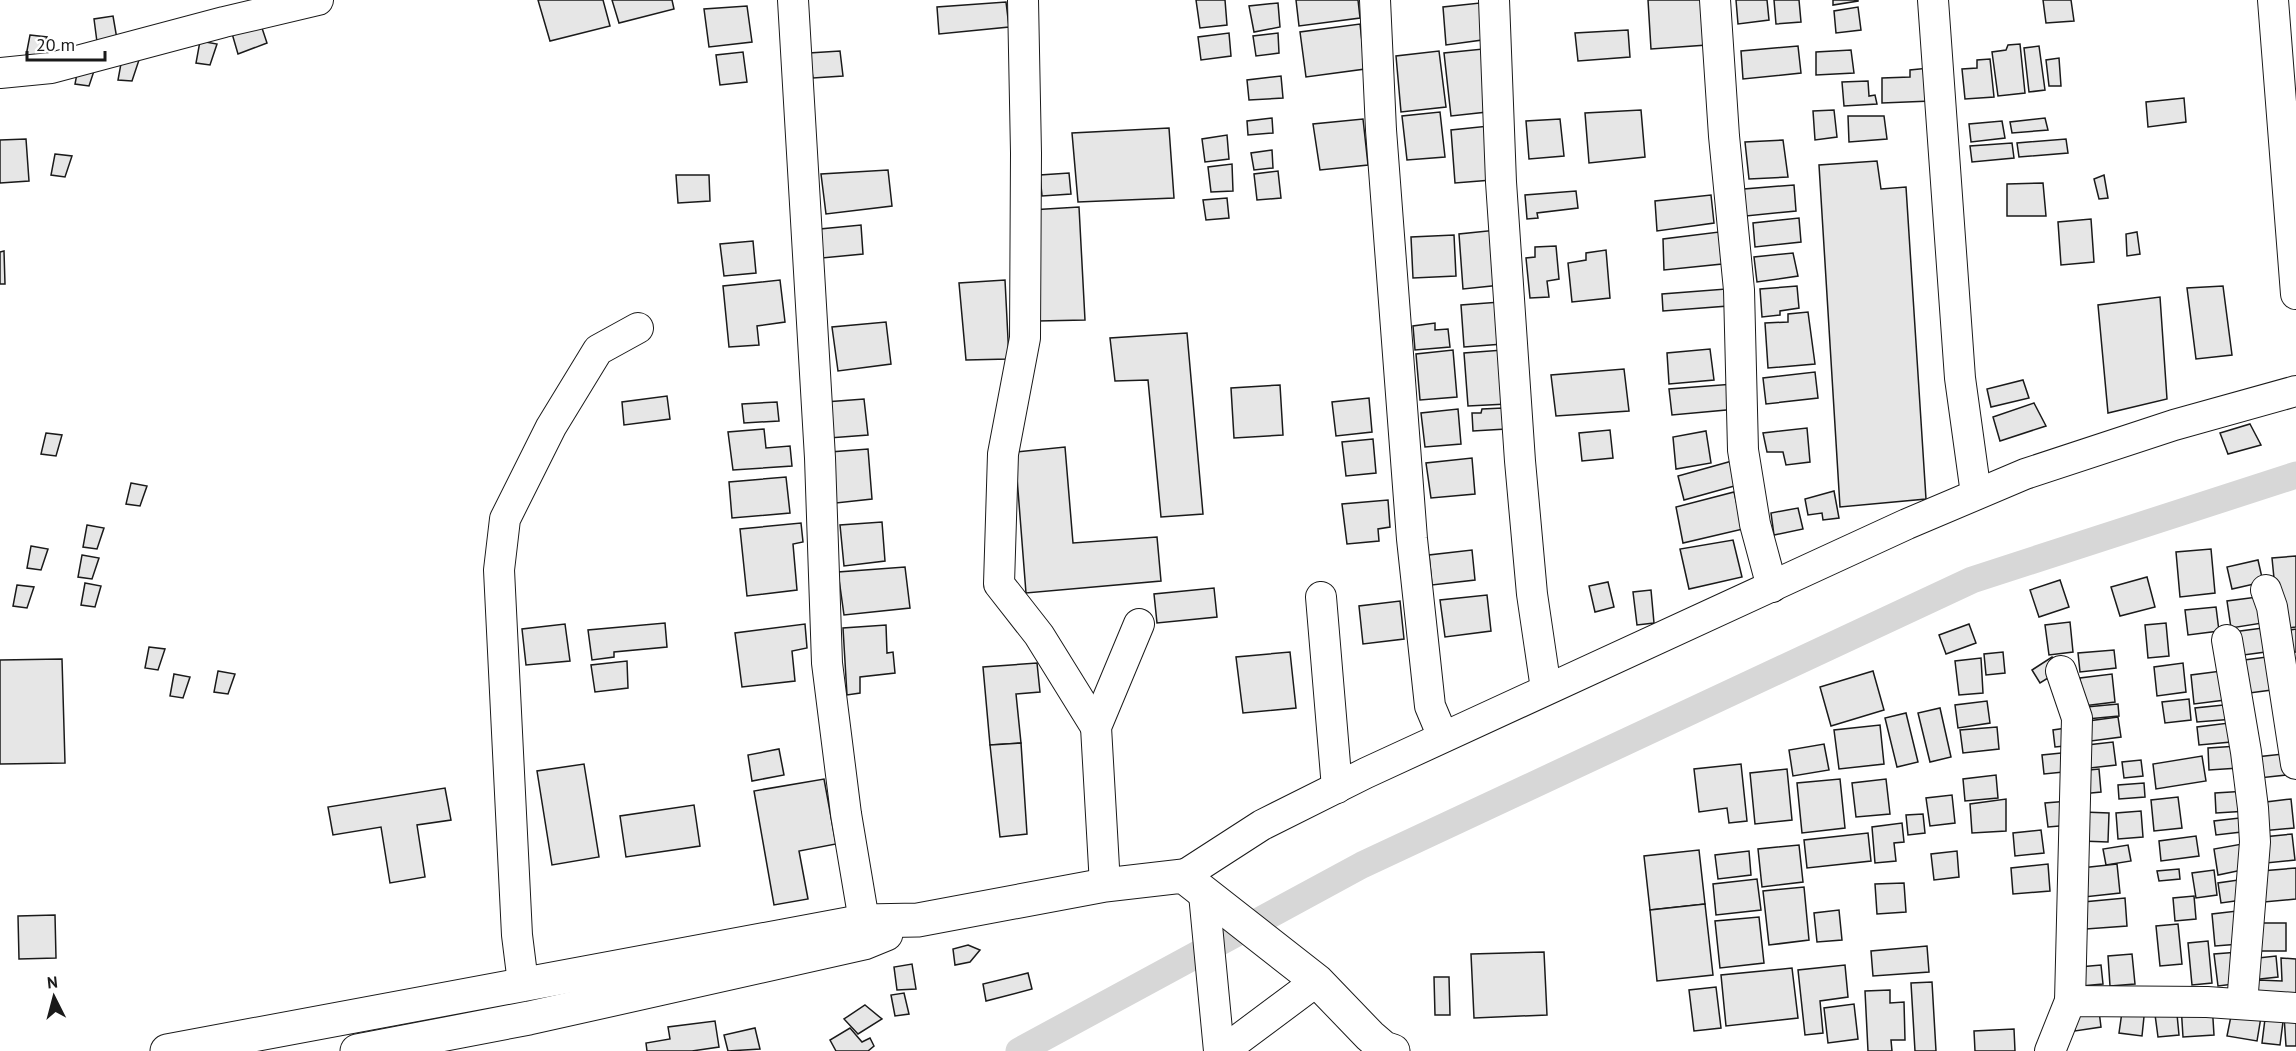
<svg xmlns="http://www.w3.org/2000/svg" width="2296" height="1051" font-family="'PT Sans',sans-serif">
<rect width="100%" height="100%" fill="#fff"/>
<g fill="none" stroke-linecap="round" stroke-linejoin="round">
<path stroke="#d7d7d7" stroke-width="27" d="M1019 1051 1362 865 1972 580 2296 475"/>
</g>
<g fill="#e6e6e6" stroke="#1a1a1a" stroke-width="1.5">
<path d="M538 0H603L610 26 550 41Z"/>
<path d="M612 0H672L674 9 619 23Z"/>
<path d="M1196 0H1225L1227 25 1200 28Z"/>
<path d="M1296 0H1358L1360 18 1299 26Z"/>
<path d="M1648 0H1703L1707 45 1651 49Z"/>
<path d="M1736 0H1767L1769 20 1738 24Z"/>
<path d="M1774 0H1799L1801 22 1776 24Z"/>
<path d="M1833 0H1858V1L1833 5Z"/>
<path d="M2043 0H2071L2074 21 2046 23Z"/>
<path d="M1006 2 1009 27 939 34 937 7Z"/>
<path d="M1278 3 1280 27 1254 32 1249 6Z"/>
<path d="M1480 3 1482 40 1446 45 1443 7Z"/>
<path d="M747 6 752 42 709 47 704 9Z"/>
<path d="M1858 7 1861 30 1836 33 1834 11Z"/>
<path d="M113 16 117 39 97 42 94 19Z"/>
<path d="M260 22 267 43 238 54 231 30Z"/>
<path d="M1360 24 1365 69 1306 77 1300 32Z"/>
<path d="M1628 30 1630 57 1578 61 1575 33Z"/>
<path d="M1229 33 1231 56 1201 60 1198 37Z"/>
<path d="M1278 33 1279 53 1256 56 1253 36Z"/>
<path d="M30 35 47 37 39 58 26 56Z"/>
<path d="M200 41 217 44 210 65 196 63Z"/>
<path d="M2020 44 2025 93 1998 96 1992 52 2006 50 2008 45Z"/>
<path d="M1798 46 1801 73 1743 79 1741 51Z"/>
<path d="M2039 46 2045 90 2029 92 2024 48Z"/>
<path d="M1483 49 1487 112 1451 116 1444 53Z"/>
<path d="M1851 50 1854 73 1816 75V52Z"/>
<path d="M840 51 843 76 813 78 809 53Z"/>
<path d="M1439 51 1446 107 1401 112 1396 56Z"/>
<path d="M743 52 747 82 720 85 716 55Z"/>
<path d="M122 58 139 60 132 81 118 80Z"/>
<path d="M2059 58 2061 86H2049L2046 60Z"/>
<path d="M1990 59 1994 97 1965 99 1962 69 1977 68V60Z"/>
<path d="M79 63 96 65 89 86 75 84Z"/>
<path d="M1929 68 1931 101 1882 103V78L1910 77V70Z"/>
<path d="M1281 76 1283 98 1249 100 1247 80Z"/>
<path d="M1868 81 1869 96 1875 95 1877 104 1844 106 1842 82Z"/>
<path d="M2184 98 2186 122 2148 127 2146 102Z"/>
<path d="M1641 110 1645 157 1589 163 1585 113Z"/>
<path d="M1834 110 1837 137 1815 140 1813 111Z"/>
<path d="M1440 112 1445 157 1407 160 1402 116Z"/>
<path d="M1848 116H1884L1887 139 1849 142Z"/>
<path d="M1272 118 1273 133 1248 135 1247 121Z"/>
<path d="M2045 118 2048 130 2012 133 2010 122Z"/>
<path d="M1363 119 1368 165 1320 170 1313 124Z"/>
<path d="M1560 119 1564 156 1529 159 1526 121Z"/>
<path d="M2002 121 2005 138 1971 142 1969 124Z"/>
<path d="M1489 126 1492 180 1455 183 1451 130Z"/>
<path d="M1169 128 1174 198 1078 202 1072 133Z"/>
<path d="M1227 135 1229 159 1205 162 1202 139Z"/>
<path d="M26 139 29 181 0 183V140Z"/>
<path d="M2066 139 2068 153 2019 157 2017 143Z"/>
<path d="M1783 140 1788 177 1749 179 1745 142Z"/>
<path d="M2012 143 2014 158 1972 162 1970 146Z"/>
<path d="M1272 150 1273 168 1254 170 1251 153Z"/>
<path d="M55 154 72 156 65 177 51 175Z"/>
<path d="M1877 161 1881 189 1906 187 1926 499 1840 507 1819 165Z"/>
<path d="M1232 164 1233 191 1211 192 1208 167Z"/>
<path d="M888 170 892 206 826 214 821 174Z"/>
<path d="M1278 171 1281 198 1257 200 1254 174Z"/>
<path d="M1069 173 1071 194 1042 196 1040 175Z"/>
<path d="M676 175H709L710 201 678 203Z"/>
<path d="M2104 175 2108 198 2099 199 2094 179Z"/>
<path d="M2043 183 2046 216H2007V184Z"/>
<path d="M1794 185 1796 211 1746 216 1744 189Z"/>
<path d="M1576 191 1578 208 1537 213 1538 218 1527 219 1525 195Z"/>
<path d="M1711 195 1714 223 1657 231 1655 201Z"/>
<path d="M1227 198 1229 218 1206 220 1203 200Z"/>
<path d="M1079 207 1085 320 1038 321 1030 210Z"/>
<path d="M1799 218 1801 242 1755 247 1753 223Z"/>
<path d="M2091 219 2094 262 2061 265 2058 222Z"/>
<path d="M861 225 863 254 822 258 820 229Z"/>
<path d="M1497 230 1501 285 1463 289 1459 234Z"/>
<path d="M1719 232 1722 264 1664 270 1663 239Z"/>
<path d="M2137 232 2140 254 2127 256 2126 234Z"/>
<path d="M1454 235 1456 276 1413 278 1411 237Z"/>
<path d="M753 241 756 273 724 276 720 244Z"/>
<path d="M1556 246 1559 279 1547 281 1549 297 1530 298 1526 258 1535 257V247Z"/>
<path d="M1606 250 1610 298 1572 302 1568 263 1586 260V253Z"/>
<path d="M4 251 5 284H0V252Z"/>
<path d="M1793 253 1798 276 1757 282 1754 257Z"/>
<path d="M780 280 785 322 757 326 759 345 729 347 723 286Z"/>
<path d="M1005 280 1009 359 966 360 959 283Z"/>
<path d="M1797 286 1799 308 1780 311V315L1762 317 1760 289Z"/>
<path d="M2223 286 2232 355 2196 359 2187 288Z"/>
<path d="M1726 289 1728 306 1663 311 1662 294Z"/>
<path d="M2160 297 2167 399 2108 413 2098 305Z"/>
<path d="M1500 302 1503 344 1464 347 1461 305Z"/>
<path d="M1808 312 1815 364 1768 368 1765 323 1788 322V314Z"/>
<path d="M886 322 891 364 838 371 832 327Z"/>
<path d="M1435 323V330L1448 329 1450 347 1415 350 1413 326Z"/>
<path d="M1187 333 1203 514 1161 517 1148 380 1115 381 1110 338Z"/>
<path d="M1710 349 1714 380 1669 384 1667 353Z"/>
<path d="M1453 350 1457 397 1420 400 1416 354Z"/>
<path d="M1503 350 1507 404 1468 406 1464 353Z"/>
<path d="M1624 369 1629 411 1556 416 1551 375Z"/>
<path d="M1815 372 1818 398 1766 404 1763 378Z"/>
<path d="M2023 380 2029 398 1991 407 1987 389Z"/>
<path d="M1734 384 1737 409 1672 415 1669 389Z"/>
<path d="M1280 385 1283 435 1234 438 1231 388Z"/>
<path d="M667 396 670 419 624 425 622 402Z"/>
<path d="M1369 398 1372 432 1336 436 1332 402Z"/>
<path d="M864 399 868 435 829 438 825 402Z"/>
<path d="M777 402 779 421 744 423 742 404Z"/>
<path d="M2034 403 2046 426 2000 441 1993 417Z"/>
<path d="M1503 408 1506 429 1473 431 1472 413H1481L1482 409Z"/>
<path d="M1458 409 1461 444 1425 447 1421 413Z"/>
<path d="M2250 424 2261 445 2228 454 2220 433Z"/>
<path d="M1807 428 1810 462 1786 465 1783 452H1767L1763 433Z"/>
<path d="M764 429 766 448 790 446 792 466 733 470 728 432Z"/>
<path d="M1610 430 1613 458 1582 461 1579 433Z"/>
<path d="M1706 431 1711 463 1676 469 1673 437Z"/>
<path d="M46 433 62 435 56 456 41 454Z"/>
<path d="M1373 439 1376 473 1346 476 1342 442Z"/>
<path d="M1065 447 1073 543 1157 537 1161 581 1026 593 1015 452Z"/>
<path d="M868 449 872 499 836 503 830 452Z"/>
<path d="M1472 458 1475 494 1431 498 1426 463Z"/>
<path d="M1732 461 1738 485 1684 500 1678 476Z"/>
<path d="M786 477 790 513 732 518 729 482Z"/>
<path d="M131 483 147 486 140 506 126 504Z"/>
<path d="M1834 491 1839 518 1823 520 1822 513 1808 515 1805 499Z"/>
<path d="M1734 492 1743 529 1683 543 1676 507Z"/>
<path d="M1388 500 1390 527 1378 529 1379 541 1347 544 1342 504Z"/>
<path d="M1798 508 1803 529 1774 535 1771 513Z"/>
<path d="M882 522 885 561 844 566 840 525Z"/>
<path d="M801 523 803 542 793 544 797 590 747 596 740 529Z"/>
<path d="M87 525 104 528 97 549 83 547Z"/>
<path d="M1733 540 1742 577 1689 589 1680 549Z"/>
<path d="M31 546 48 549 41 570 27 568Z"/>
<path d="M2211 549 2215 593 2180 597 2176 552Z"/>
<path d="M1472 550 1475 580 1432 585 1429 555Z"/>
<path d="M82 555 99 558 92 579 78 577Z"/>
<path d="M2296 556V627L2279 629 2272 558Z"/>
<path d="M2258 560 2263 582 2232 589 2227 567Z"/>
<path d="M905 567 910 608 844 615 838 572Z"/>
<path d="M2147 577 2155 607 2120 616 2111 587Z"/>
<path d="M2060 580 2069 607 2039 617 2030 590Z"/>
<path d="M1608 582 1614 607 1595 612 1589 586Z"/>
<path d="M85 583 101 586 95 607 81 605Z"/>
<path d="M17 585 34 587 27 608 13 606Z"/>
<path d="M1214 588 1217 617 1157 623 1154 594Z"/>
<path d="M1651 590 1654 623 1637 625 1633 592Z"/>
<path d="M1487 595 1491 631 1445 637 1440 600Z"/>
<path d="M2265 596 2269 622 2231 628 2227 601Z"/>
<path d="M1400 601 1404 639 1363 644 1359 606Z"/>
<path d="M2216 607 2219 631 2188 635 2185 610Z"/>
<path d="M2070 622 2073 652 2049 655 2045 625Z"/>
<path d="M665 623 667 647 614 652V657L592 660 588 630Z"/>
<path d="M2166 623 2169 656 2148 658 2145 625Z"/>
<path d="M565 624 570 661 526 665 522 629Z"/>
<path d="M805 624 807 648 792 651 795 681 742 687 735 633Z"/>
<path d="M1969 624 1976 643 1946 654 1939 635Z"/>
<path d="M886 625 887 653 893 652 895 673 860 677V693L847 695 843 628Z"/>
<path d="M2270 627 2273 651 2236 656 2233 632Z"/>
<path d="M2296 629V652L2287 653 2284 631Z"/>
<path d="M149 647 165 649 158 670 145 668Z"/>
<path d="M2114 650 2116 668 2080 672 2078 653Z"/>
<path d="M1290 652 1296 708 1243 713 1236 657Z"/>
<path d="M2003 652 2005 673 1986 675 1984 654Z"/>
<path d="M2274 656 2279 689 2242 694 2237 661Z"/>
<path d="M2052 657 2061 670 2040 683 2032 670Z"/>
<path d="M1981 658 1983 693 1959 695 1955 661Z"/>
<path d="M62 659 65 763 0 764V660Z"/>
<path d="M627 661 628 688 595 692 591 665Z"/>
<path d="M1037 663 1040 692 1016 694 1021 743 990 745 983 667Z"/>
<path d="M2183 663 2186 692 2157 696 2154 667Z"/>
<path d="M2229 670 2233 699 2194 704 2191 675Z"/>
<path d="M218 671 235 674 228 694 214 692Z"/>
<path d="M1873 671 1884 710 1831 726 1820 687Z"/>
<path d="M174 674 190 677 183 698 170 696Z"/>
<path d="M2112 674 2115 702 2083 706 2080 678Z"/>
<path d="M2189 699 2191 720 2165 723 2162 702Z"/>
<path d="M1987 701 1990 723 1958 728 1955 705Z"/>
<path d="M2118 704 2119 716 2087 719 2086 707Z"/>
<path d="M2233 704 2234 719 2197 722 2195 708Z"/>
<path d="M1940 708 1951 757 1930 762 1918 713Z"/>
<path d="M1906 713 1918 762 1897 767 1885 718Z"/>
<path d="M2118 717 2121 737 2091 741 2088 721Z"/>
<path d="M2229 723 2231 742 2199 745 2197 727Z"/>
<path d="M1880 725 1884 764 1839 769 1834 730Z"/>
<path d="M1997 727 1999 749 1963 753 1960 730Z"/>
<path d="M2073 727 2075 745 2055 747 2053 730Z"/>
<path d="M2113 742 2116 765 2090 768 2087 745Z"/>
<path d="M1021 743 1027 834 1000 837 990 745Z"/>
<path d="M1824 744 1829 770 1793 776 1789 750Z"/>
<path d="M2238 746 2239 768 2209 770 2208 748Z"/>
<path d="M779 749 784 775 752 781 748 755Z"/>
<path d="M2071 752 2073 771 2044 774 2042 755Z"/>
<path d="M2283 754 2286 775 2259 778 2256 757Z"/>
<path d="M2202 756 2206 781 2156 789 2153 764Z"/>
<path d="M2141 760 2143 776 2124 778 2122 762Z"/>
<path d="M584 764 599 857 552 865 537 771Z"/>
<path d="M1741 764 1747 821 1729 823 1727 808 1699 812 1694 769Z"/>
<path d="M1787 769 1792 820 1755 824 1750 773Z"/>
<path d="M2099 769 2101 792 2081 794 2079 771Z"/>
<path d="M1996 775 1998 798 1965 801 1963 779Z"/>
<path d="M824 779 836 844 799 851 808 899 774 905 754 791Z"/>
<path d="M1840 779 1845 828 1802 833 1797 783Z"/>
<path d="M1886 779 1890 814 1856 817 1852 783Z"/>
<path d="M2144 783 2145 797 2119 799 2118 785Z"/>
<path d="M445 788 451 820 417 825 425 877 390 883 381 827 333 835 328 807Z"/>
<path d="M2247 791 2248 811 2216 813 2215 793Z"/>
<path d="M1952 795 1955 823 1930 826 1926 798Z"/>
<path d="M2178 797 2182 828 2154 831 2151 800Z"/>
<path d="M2006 799V831L1972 833 1970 804Z"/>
<path d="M2291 799 2294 828 2261 831 2258 803Z"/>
<path d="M2069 801 2071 825 2048 827 2045 803Z"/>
<path d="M694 805 700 846 626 857 620 816Z"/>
<path d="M2141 811 2143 837 2118 839 2116 813Z"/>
<path d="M2083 812 2109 813 2108 842 2081 841Z"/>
<path d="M1923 814 1925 833 1908 835 1906 815Z"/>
<path d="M2248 817 2250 831 2216 835 2214 821Z"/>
<path d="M1902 823 1904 842 1894 843 1896 861 1875 863 1872 827Z"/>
<path d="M2041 830 2044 853 2015 856 2013 833Z"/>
<path d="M1868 833 1871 861 1807 868 1804 840Z"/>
<path d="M2292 834 2295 860 2266 863 2263 837Z"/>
<path d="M2196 836 2199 856 2161 861 2159 841Z"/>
<path d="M2242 844 2247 869 2218 875 2214 849Z"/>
<path d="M1799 845 1803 882 1762 887 1758 849Z"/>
<path d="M2128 845 2131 861 2106 865 2103 849Z"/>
<path d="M1699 850 1705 904 1650 910 1644 856Z"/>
<path d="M1749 851 1751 875 1718 879 1715 855Z"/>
<path d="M1957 851 1959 877 1934 880 1931 854Z"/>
<path d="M2048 864 2050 891 2013 894 2011 868Z"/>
<path d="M2117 864 2120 893 2084 897 2081 868Z"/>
<path d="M2296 868V899L2264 902 2261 871Z"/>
<path d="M2179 869 2180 879 2159 881 2157 871Z"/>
<path d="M2214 870 2217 895 2196 898 2192 873Z"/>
<path d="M1757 879 1761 910 1716 915 1713 884Z"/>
<path d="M2245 879 2249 899 2221 903 2218 883Z"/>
<path d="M1904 883 1906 912 1877 914 1875 884Z"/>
<path d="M1804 887 1809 940 1769 945 1763 891Z"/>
<path d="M2194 896 2196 919 2175 921 2173 898Z"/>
<path d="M2125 898 2127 926 2086 929 2083 902Z"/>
<path d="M1705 904 1713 975 1657 981 1650 910Z"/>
<path d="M1839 910 1842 940 1817 942 1814 913Z"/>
<path d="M2237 911 2240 944 2215 946 2212 914Z"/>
<path d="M55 915 56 958 19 959 18 916Z"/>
<path d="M1759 917 1764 963 1720 968 1715 921Z"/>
<rect x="2252" y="923" width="34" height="28"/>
<path d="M2178 924 2182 964 2160 966 2156 926Z"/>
<path d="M2208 941 2212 983 2192 985 2188 943Z"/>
<path d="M968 945 980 950 970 962 955 965 953 949Z"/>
<path d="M1927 946 1929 972 1873 976 1871 951Z"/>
<path d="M1544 952 1547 1015 1474 1018 1471 954Z"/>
<path d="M2239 952 2242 983 2218 986 2214 954Z"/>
<path d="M2132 954 2135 984 2110 986 2108 956Z"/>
<path d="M2276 956 2278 977 2251 980 2249 959Z"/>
<path d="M2281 958 2296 959V1003L2256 1000 2258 980 2282 981Z"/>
<path d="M912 964 916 989 897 990 894 967Z"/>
<path d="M1845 965 1848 997 1820 1001 1823 1033 1805 1035 1798 970Z"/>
<path d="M2101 965 2103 984 2081 986 2079 967Z"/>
<path d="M1792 968 1798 1018 1726 1026 1721 975Z"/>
<path d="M1028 973 1032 989 986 1001 983 984Z"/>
<path d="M1434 977H1449L1450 1015H1435Z"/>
<path d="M1932 982 1936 1051H1915L1911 983Z"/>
<path d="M1716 987 1721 1028 1694 1031 1689 990Z"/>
<path d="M1890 990V1003L1904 1002 1905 1040H1891L1892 1051H1868L1865 991Z"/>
<path d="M904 993 909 1014 895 1016 891 995Z"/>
<path d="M2098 1003 2101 1027 2075 1031 2072 1007Z"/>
<path d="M2212 1003 2214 1035 2183 1037 2181 1005Z"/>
<path d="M1854 1004 1858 1039 1828 1043 1824 1008Z"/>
<path d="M2176 1004 2179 1035 2158 1037 2154 1007Z"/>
<path d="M865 1005 882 1019 858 1034 844 1019Z"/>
<path d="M2123 1005 2145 1007 2142 1036 2119 1033Z"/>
<path d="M2233 1006 2262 1011 2257 1041 2227 1036Z"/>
<path d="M2266 1011 2284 1014 2280 1045 2262 1043Z"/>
<path d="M2296 1015V1046H2286L2284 1016Z"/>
<path d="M715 1021 719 1047 692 1051H647L646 1043 670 1039 668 1027Z"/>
<path d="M755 1028 760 1049 728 1051 724 1035Z"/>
<path d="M850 1028 862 1042 870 1038 874 1046 868 1051H836L830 1040Z"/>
<path d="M2014 1029 2015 1051H1975L1974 1031Z"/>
</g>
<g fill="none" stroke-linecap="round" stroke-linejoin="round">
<defs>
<g id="minor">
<path d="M793 0 820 458 827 663 846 814 864 921"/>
<path d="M1023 0 1026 153 1025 338 1003 454 999 584 1039 635 1096 727"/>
<path d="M1375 0 1381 130 1412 539 1430 706 1443 737"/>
<path d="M1494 0 1501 182 1520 461 1532 594 1546 689"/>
<path d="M1715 0 1724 136 1739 290 1743 450 1755 524 1772 587"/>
<path d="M1933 0 1960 378 1976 494"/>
<path d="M2273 0 2296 294"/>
<path d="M0 73 51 68 224 22 318 0"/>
<path d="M2266 590 2272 607 2296 764"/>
<path d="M1321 597 1337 788"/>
<path d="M2227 640 2246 752 2253 808 2255 842 2242 1004"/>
<path d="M2061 671 2077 718 2070 1001"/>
<path d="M1183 876 1262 825 1366 773 1907 524 2025 474 2174 425 2296 391"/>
<path d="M1105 885 1096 727 1139 624"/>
<path d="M1204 894 1219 1051"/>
<path d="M523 983 517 935 499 570 505 519 551 427 598 350 638 328"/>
<path d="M1223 1051 1317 981"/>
<path d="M2050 1051 2070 1001 2207 1002 2296 1008"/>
</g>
<g id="major">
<path d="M167 1051 864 921 918 920 1105 885 1183 876 1317 981 1370 1036 1384 1048 1393 1051"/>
<path d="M357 1051 529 1018 864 943 886 934"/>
</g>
</defs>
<use href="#minor" stroke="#1a1a1a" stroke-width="32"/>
<use href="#major" stroke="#1a1a1a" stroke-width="35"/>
<use href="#minor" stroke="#fff" stroke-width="30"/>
<use href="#major" stroke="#fff" stroke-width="33"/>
</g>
<g transform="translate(54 997) rotate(354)" stroke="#ffffff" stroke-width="4.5" paint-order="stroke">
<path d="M0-4.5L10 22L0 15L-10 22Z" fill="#1a1a1a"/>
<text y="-9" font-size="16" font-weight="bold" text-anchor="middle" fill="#1a1a1a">N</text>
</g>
<path d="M27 51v9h78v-9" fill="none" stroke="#1a1a1a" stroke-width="3"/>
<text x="36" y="51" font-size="18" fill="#1a1a1a" stroke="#ffffff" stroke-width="4.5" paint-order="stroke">20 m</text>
</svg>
